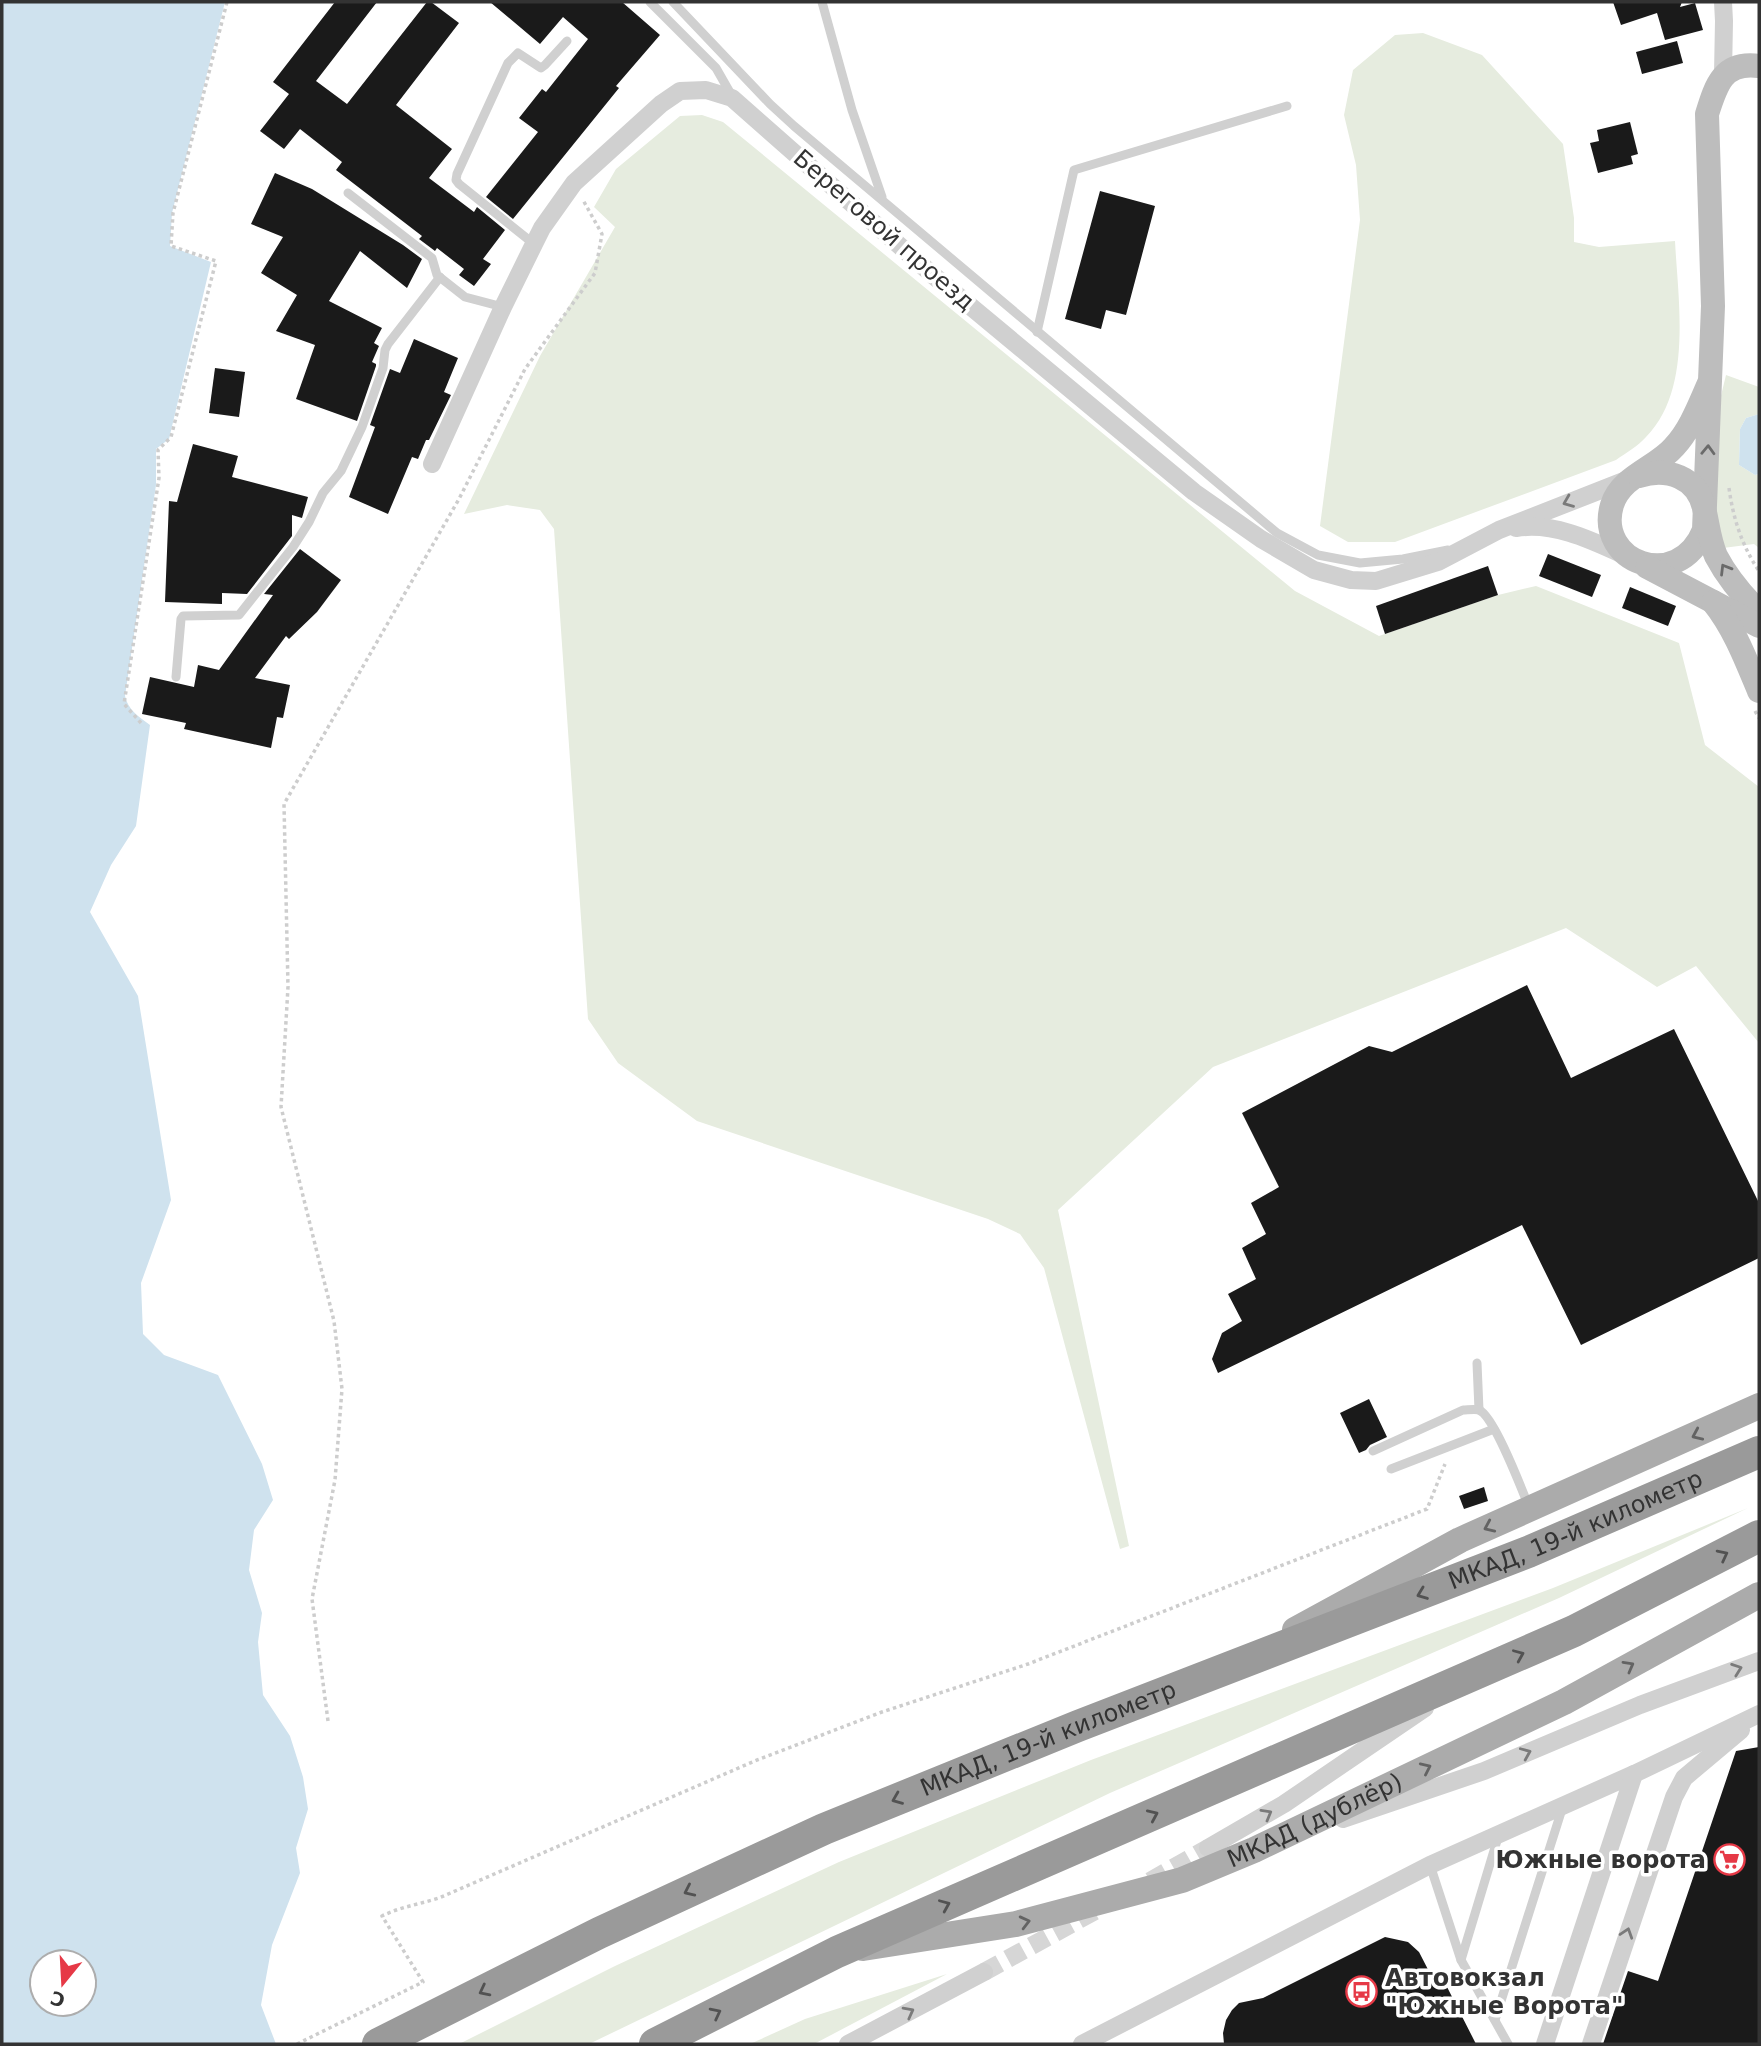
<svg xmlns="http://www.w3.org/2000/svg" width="1761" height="2046" font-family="'DejaVu Sans',sans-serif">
<rect width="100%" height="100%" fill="#fff"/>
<g fill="#e6ecdf">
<path d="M1423 33 1482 55 1563 144 1574 218V242L1599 247 1675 241C1678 301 1693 390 1646 437 1638 446 1626 453 1616 460L1395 542H1348L1320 526 1360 220 1356 165 1344 115 1353 70 1395 35Z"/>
<path d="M702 115 723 122 1295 591 1379 636 1498 595 1536 586 1679 643 1705 745 1759 787V1043L1696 966 1657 987 1566 928 1213 1067 1058 1210 1129 1546 1120 1549 1044 1268 1020 1234 988 1219 697 1121 618 1063 588 1019 554 529 540 510 507 505 464 514 540 356 615 227 594 207 616 169 680 116Z"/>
<path d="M1726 375 1759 387V414L1746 418 1740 429 1739 465 1755 475 1759 474V548L1754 544 1723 548 1713 507V429Z"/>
<path d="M1748 1508 1559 1598 1110 1793 589 2044H459L615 1966 839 1862 1091 1760 1553 1588Z"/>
<path d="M947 1974 814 2044H750L805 2019Z"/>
</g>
<g fill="#cfe2ee" fill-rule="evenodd">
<path d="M2 2H225L172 213 170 246 211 262 169 439 156 449V485L125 696C128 710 139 717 150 725L136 826 111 865 90 912 138 996 171 1200 141 1283 143 1334 164 1355 218 1375 262 1464 273 1500 254 1530 249 1570 262 1613 258 1642 263 1695 290 1736 303 1777 308 1809 296 1848 300 1873 272 1945 261 2005 276 2044H2ZM42 1962H84V2004H42Z"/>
<path d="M1759 414V474L1755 475 1739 465 1740 429 1746 418Z"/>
</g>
<g fill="#1a1a1a">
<path d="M335 2H377L316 81 347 104 427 2H431L459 23 396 105 452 149 429 178 474 212 477 207 505 230 483 259 491 264 474 286 459 275 464 269 437 248 435 251 419 239 422 236 336 170 342 162 300 129 284 149 260 131 289 94 273 82Z"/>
<path d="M490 2H622L660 35 616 86 619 88 513 219 486 197 538 132 519 118 542 89 546 92 588 39 563 17 540 44Z"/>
<path d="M1613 2H1682L1680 7 1695 3 1703 30 1665 40 1657 13 1621 25Z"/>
<path d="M1677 41 1683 63 1642 74 1636 52Z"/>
<path d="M1630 122 1638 154 1631 156 1633 164 1598 173 1590 143 1599 141 1597 130Z"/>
<path d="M275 173 312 189 403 245 422 259 407 288 360 251 329 301 382 328 374 343 379 346 372 362 376 364V366L357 421 296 399 315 345 276 331 297 295 261 273 283 237 251 224Z"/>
<path d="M1100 191 1155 206 1126 315 1106 310 1101 329 1065 319Z"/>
<path d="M414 339 458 358 444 392 451 395 429 440H426L418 459 412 457 388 514 349 497 375 427 370 425 390 369 400 373Z"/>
<path d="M215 368 245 372 239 417 209 413Z"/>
<path d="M193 444 238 456 232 477 308 497 302 518 292 515V536L247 594 222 593V604L165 602 169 501 177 502Z"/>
<path d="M300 549 341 580 317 612 289 639 286 636 255 678 290 685 283 718 277 717 271 748 184 729 186 723 142 714 150 677 194 687 198 665 219 670 273 595 264 594Z"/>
<path d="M1548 554 1601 575 1592 597 1539 576Z"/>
<path d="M1488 566 1498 595 1385 634 1376 606Z"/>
<path d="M1630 587 1676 606 1668 626 1622 608Z"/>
<path d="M1527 985 1571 1078 1674 1029 1759 1203V1258L1581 1345 1522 1225 1218 1373 1212 1359 1222 1333 1242 1321 1228 1294 1256 1279 1242 1248 1266 1234 1251 1203 1279 1187 1242 1113 1369 1046 1392 1052Z"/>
<path d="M1369 1399 1387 1437 1370 1445 1366 1450 1359 1453 1340 1413Z"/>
<path d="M1484 1487 1488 1501 1464 1509 1459 1496Z"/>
<path d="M1759 1747V2044H1603L1628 1971 1658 1981 1736 1751Z"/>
<path d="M1385 1937 1408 1942 1419 1952 1437 1987 1444 1981 1476 2044H1224L1223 2033 1226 2020 1232 2010 1239 2003 1263 1998Z"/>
</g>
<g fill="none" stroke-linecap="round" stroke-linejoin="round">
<g stroke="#d6d6d6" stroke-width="18" stroke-dasharray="18 9" stroke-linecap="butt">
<path d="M1150 1881 1208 1848"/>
<path d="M984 1972 1095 1911"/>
</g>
<g stroke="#cdcdcd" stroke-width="3.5" stroke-dasharray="3.5 3.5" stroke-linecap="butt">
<path d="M1729 488C1733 518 1742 546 1759 571"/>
<path d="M1755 711 1759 718"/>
<path d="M141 723 124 704 159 478 158 450 171 437 216 261 171 246 173 213 227 2"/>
<path d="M328 1721 312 1599 335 1480 342 1389 334 1321 281 1107 288 987 284 804 459 499 525 369 595 273 602 234 583 200"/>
<path d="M297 2044 423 1982 382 1916C400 1907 420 1904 439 1898L757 1760 882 1712 1028 1664 1427 1509 1445 1464"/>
</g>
<g stroke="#d0d0d0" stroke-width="9">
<path d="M650 2 716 68 732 96"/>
<path d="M673 2 770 104 794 126 1277 533 1318 555 1360 563 1403 559 1448 550"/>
<path d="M822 2 852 110 882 197"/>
<path d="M348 193 432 258 437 275 465 297 503 307"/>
<path d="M534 244 459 184 456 180 457 174 508 63 518 53 541 68 545 65 567 41"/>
<path d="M1037 332 1074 170 1287 106"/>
<path d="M176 677 181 619 183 616 239 615 293 547 309 522 323 493 341 471 362 427 383 368 385 350 388 344 440 277"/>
<path d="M1477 1363 1479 1410"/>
<path d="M1373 1451 1463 1410C1467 1410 1475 1409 1479 1410 1494 1416 1522 1490 1529 1507"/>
<path d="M1391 1469 1494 1429"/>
<path d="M1430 1865 1461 1960 1508 2044"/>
<path d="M1461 1960 1499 1834"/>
<path d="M1495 2020 1563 1806"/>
</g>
<g stroke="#d0d0d0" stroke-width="18">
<path d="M1723 2 1724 21 1723 74"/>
<path d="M432 464 503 307 534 244 542 228 574 183 661 104 680 91 706 90 732 98 934 276 1194 492 1261 539 1314 570 1351 580 1376 581 1438 562 1499 530 1629 479"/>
<path d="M1516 528C1555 522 1591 540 1626 556"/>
<path d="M1343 1819 1484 1771 1640 1705 1759 1661"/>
<path d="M1208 1848 1284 1804 1425 1708"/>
<path d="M848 2044 984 1972"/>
<path d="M1082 2044 1430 1865 1634 1774 1759 1714"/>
<path d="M1545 2044 1634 1774"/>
<path d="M1591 2044 1674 1797 1684 1778 1741 1730"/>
</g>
<g stroke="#bdbdbd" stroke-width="24">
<path d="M1710 381C1700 403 1691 429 1674 447 1656 468 1621 476 1612 505 1595 562 1678 594 1704 530L1713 306 1707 114C1716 85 1723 61 1759 66"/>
<path d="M1639 476C1667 467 1697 477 1704 508 1708 524 1709 540 1716 556 1727 577 1742 595 1759 612"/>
<path d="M1647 567 1759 626"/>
<path d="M1713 602C1734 628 1746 660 1759 691"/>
</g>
<g stroke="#ababab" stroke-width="26">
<path d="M1295 1630 1460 1540 1759 1406"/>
<path id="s1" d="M863 1948 1016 1924 1182 1880 1254 1850 1564 1702 1759 1595"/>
</g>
<g stroke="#9a9a9a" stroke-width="32">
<path id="s2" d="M378 2044 599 1933 824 1829 1078 1726 1528 1552 1759 1452"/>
<path d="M655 2044 837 1952 1574 1631 1759 1536"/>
</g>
</g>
<defs><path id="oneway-chevron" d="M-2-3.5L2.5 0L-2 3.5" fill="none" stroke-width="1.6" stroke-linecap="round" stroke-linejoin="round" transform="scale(1.75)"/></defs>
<g stroke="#6a6a6a">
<use href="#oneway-chevron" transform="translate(1708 450) rotate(-88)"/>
<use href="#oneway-chevron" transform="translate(1725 569) rotate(-121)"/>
</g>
<g stroke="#7a7a7a">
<use href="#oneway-chevron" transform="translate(1568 502) rotate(158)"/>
<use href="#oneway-chevron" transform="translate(1737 1669) rotate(-20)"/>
<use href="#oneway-chevron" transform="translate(1526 1753) rotate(-23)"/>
<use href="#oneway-chevron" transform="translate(1267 1814) rotate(-30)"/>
<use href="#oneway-chevron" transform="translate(1627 1933) rotate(-72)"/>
<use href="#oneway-chevron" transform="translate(909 2012) rotate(-28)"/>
</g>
<g stroke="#636363">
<use href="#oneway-chevron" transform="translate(1697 1435) rotate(156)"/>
<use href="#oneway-chevron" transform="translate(1489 1527) rotate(156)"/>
<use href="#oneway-chevron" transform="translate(1629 1666) rotate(-29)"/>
<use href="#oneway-chevron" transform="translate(1426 1768) rotate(-25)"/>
<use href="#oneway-chevron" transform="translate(1025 1922) rotate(-14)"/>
</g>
<g stroke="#525252">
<use href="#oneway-chevron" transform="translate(1723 1555) rotate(-27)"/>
<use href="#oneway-chevron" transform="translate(1422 1594) rotate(159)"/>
<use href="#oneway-chevron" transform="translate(1519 1655) rotate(-23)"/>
<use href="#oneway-chevron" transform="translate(897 1799) rotate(158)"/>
<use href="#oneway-chevron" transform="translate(1153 1815) rotate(-24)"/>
<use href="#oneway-chevron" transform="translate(689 1891) rotate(155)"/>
<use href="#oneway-chevron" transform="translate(945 1905) rotate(-23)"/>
<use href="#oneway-chevron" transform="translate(484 1991) rotate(153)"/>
<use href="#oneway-chevron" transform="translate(716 2013) rotate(-27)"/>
</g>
<defs>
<symbol id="supermarket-ring" viewBox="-11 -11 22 22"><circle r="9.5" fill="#fff" stroke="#e63946" stroke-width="1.5"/><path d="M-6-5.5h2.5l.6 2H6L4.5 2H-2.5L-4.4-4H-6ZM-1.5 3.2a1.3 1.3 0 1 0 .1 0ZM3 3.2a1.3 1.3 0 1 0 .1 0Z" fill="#e63946"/></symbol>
<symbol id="bus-ring" viewBox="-11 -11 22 22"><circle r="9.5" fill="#fff" stroke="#e63946" stroke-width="1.5"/><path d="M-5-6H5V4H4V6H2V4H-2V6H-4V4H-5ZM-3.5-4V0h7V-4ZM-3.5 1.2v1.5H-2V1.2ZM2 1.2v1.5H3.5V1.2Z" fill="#e63946"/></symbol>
</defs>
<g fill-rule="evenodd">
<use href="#supermarket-ring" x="1712" y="1842" width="35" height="35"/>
<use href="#bus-ring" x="1344" y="1974" width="35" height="35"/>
</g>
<g text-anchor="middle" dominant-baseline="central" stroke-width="7" stroke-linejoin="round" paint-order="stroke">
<g font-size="24" fill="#333" stroke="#fff">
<text transform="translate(884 230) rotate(41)">Береговой проезд</text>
<text stroke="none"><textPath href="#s2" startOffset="1304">МКАД, 19-й километр</textPath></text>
<text stroke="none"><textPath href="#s2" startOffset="737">МКАД, 19-й километр</textPath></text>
<text stroke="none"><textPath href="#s1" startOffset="472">МКАД (дублёр)</textPath></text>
</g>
<g font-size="24" font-weight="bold" fill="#333" stroke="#fff" text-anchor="end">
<text x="1706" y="1860">Южные ворота</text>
<text x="1385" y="1978" text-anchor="start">Автовокзал<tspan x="1385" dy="28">"Южные Ворота"</tspan></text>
</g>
</g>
<rect width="1761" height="2046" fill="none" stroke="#333333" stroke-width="7"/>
<g transform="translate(63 1983) rotate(198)"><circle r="33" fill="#ffffff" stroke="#adadad" stroke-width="2"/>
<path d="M0-5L12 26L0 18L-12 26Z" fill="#e63946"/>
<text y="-10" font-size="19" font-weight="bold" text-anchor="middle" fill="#333333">С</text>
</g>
</svg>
